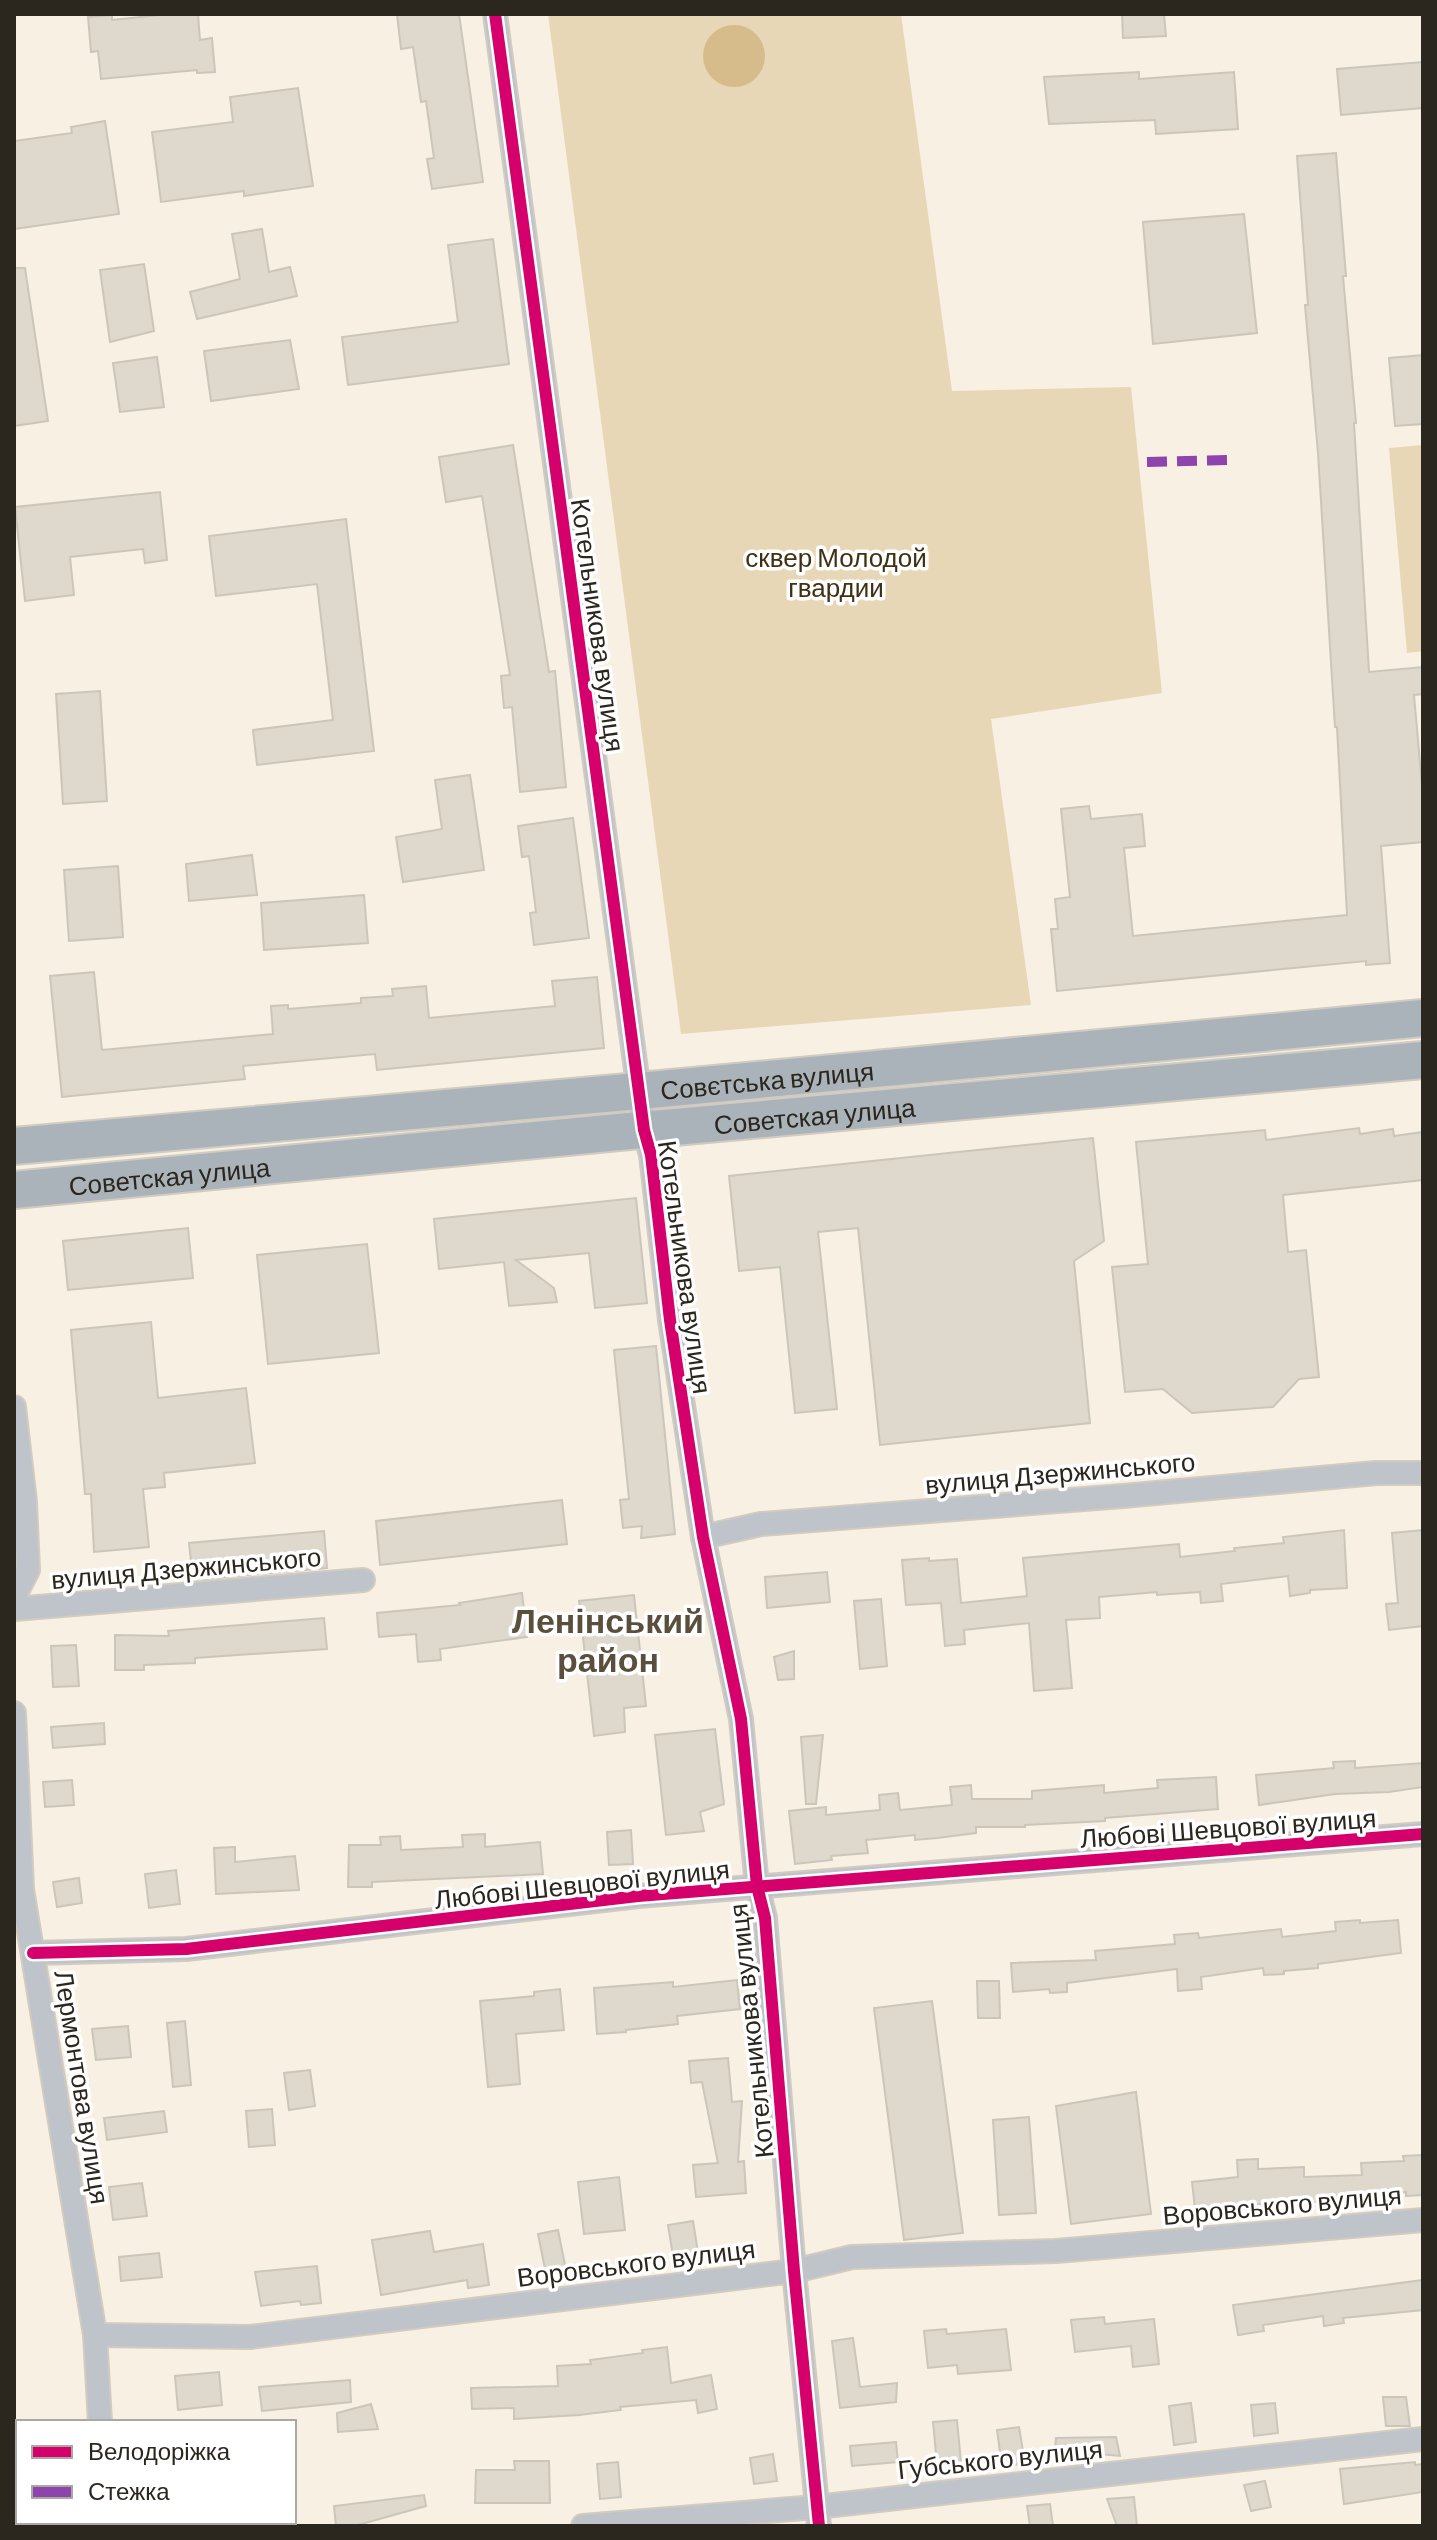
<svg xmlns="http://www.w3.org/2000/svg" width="1437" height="2540" font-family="Barlow,sans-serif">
<rect width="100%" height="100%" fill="#f7f0e3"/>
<g fill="#e8d7b6">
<path d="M548 14H901L952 391 1131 387 1162 693 991 719 1031 1005 681 1034Z"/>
<path d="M1423 445V651L1407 653 1389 448Z"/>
</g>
<circle fill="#d5bc8a" cx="734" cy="56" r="31"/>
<g fill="#ded8cd" stroke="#cbc6bb" stroke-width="2">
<path d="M170 14H198L200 40 212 38 215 72 197 73V70L101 79 98 51 91 52 88 17 112 15V20Z"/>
<path d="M397 14H459L483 182 432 189 427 159 434 158 426 101 421 102 413 47 401 49Z"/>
<path d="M1122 14H1164L1166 36 1123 38Z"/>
<path d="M1423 62V108L1341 115 1337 69Z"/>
<path d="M1139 72V79L1234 72 1238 129 1156 134 1155 120 1049 124 1044 77Z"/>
<path d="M298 88 313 186 244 196V191L161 202 152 132 233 122 230 97Z"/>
<path d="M105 121 119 214 14 229V141L72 133 71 127Z"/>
<path d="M1336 153 1346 276H1343L1356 423H1354L1369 672 1423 667V694L1414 695 1423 797V842L1381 846 1390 963 1366 965V961L1057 991 1051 929H1058L1055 899 1070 897 1061 809 1089 806 1091 819 1142 814 1145 846 1124 848 1133 936 1347 915 1337 727H1335L1318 453 1305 305H1308L1297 156Z"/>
<path d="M1244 214 1257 333 1153 344 1143 222Z"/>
<path d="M262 229 269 272 290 267 297 296 197 319 190 292 240 279 232 234Z"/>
<path d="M493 239 509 364 348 385 342 337 458 322 448 245Z"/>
<path d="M144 264 154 331 110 342 100 270Z"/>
<path d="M14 268H25L48 421 14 426Z"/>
<path d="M290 340 299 389 211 401 204 351Z"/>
<path d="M1423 355V424L1395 426 1389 358Z"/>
<path d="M157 357 164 407 120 412 113 363Z"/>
<path d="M513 445 549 672 555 671 566 787 520 792 512 707 504 708 501 676 510 675 482 496 446 502 439 457Z"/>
<path d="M160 492 167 560 145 563 143 549 70 557 74 595 25 601 15 507Z"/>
<path d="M346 519 374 751 257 765 253 730 333 720 317 584 216 596 209 536Z"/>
<path d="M100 691 107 801 63 804 56 694Z"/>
<path d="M470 775 484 870 403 882 396 837 442 829 435 780Z"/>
<path d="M573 818 589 938 534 945 530 913 536 912 529 856 522 857 518 826Z"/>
<path d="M252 855 257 895 189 901 186 864Z"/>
<path d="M118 866 123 937 69 941 64 870Z"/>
<path d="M364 895 368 943 264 950 261 903Z"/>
<path d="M94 972 102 1050 273 1034 271 1006 288 1005V1009L361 1003V998L393 996 392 989 426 986 429 1018 555 1006 552 981 597 977 604 1048 377 1070 375 1054 243 1066 245 1079 62 1097 50 976Z"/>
<path d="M1359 1128 1360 1134 1393 1129 1394 1136 1423 1132V1180L1283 1195 1288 1252 1306 1250 1319 1377 1299 1379 1273 1407 1192 1413 1163 1389 1125 1392 1112 1267 1148 1264 1136 1142 1265 1130 1266 1140Z"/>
<path d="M1093 1138 1104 1241 1074 1261 1090 1423 880 1445 858 1228 818 1232 837 1409 795 1413 780 1267 739 1271 729 1176Z"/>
<path d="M636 1198 647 1303 595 1308 589 1253 516 1260 554 1288 557 1302 509 1306 504 1262 439 1269 434 1219Z"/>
<path d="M188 1228 193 1278 68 1290 63 1241Z"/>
<path d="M367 1244 379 1353 268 1364 257 1255Z"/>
<path d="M151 1322 158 1398 246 1388 255 1463 164 1473 165 1487 143 1489 149 1547 94 1552 91 1494H85L71 1330Z"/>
<path d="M656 1346 675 1534 641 1538 642 1526 623 1528 620 1500 629 1499 614 1350Z"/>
<path d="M562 1500 567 1544 380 1565 376 1521Z"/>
<path d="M1344 1530 1347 1588 1310 1590V1593L1290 1596 1288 1576 1221 1584 1223 1601 1201 1603 1200 1592 1157 1595V1592L1099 1597 1100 1618 1066 1620 1072 1688 1034 1691 1029 1623 964 1630 965 1644 945 1646 941 1603 906 1605 902 1560 929 1558V1561L957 1559 961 1603 1027 1596 1023 1558 1179 1544 1180 1557 1235 1551 1234 1548 1284 1543 1283 1537Z"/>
<path d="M1423 1530V1626L1389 1630 1386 1604 1398 1603 1392 1533Z"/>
<path d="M324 1531 327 1568 193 1580 189 1543Z"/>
<path d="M827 1572 830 1602 767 1608 765 1577Z"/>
<path d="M522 1593 527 1637 440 1649 441 1660 418 1662 416 1634 379 1637 377 1613 460 1605 459 1603Z"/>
<path d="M634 1595 646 1706 624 1708 625 1732 594 1736 579 1601Z"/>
<path d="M881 1599 887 1666 860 1669 854 1601Z"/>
<path d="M324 1618 327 1649 195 1658V1663L144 1665V1670H115V1635L169 1636 168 1631Z"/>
<path d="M76 1645 79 1686 53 1687 51 1646Z"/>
<path d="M794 1651V1679L778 1680 774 1657Z"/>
<path d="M104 1723 105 1744 53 1748 51 1727Z"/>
<path d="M715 1729 724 1804 700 1812 704 1831 666 1835 655 1735Z"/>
<path d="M823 1735 816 1804H806L801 1737Z"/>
<path d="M1355 1761V1768L1423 1763V1787L1389 1792 1335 1794 1259 1805 1256 1775 1334 1768 1333 1762Z"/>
<path d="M1216 1777 1218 1809 1105 1818V1821L1025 1825V1827H976V1833L937 1838 915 1840V1835L866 1840 868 1853 831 1856 832 1860 795 1864 789 1811 826 1807V1815L880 1810 879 1795 898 1793 900 1810 952 1805 950 1787 971 1785 972 1799H1032V1791L1104 1785V1793L1158 1788 1157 1780Z"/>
<path d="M72 1780 74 1805 45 1807 43 1782Z"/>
<path d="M631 1830 633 1864 609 1865 607 1832Z"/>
<path d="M485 1834V1847L540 1842 543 1874 372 1882V1887H348L349 1845H381L380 1837 400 1836 401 1850 463 1847 462 1835Z"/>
<path d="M235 1847V1862L295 1856 299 1890 216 1894 214 1848Z"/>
<path d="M176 1870 180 1904 149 1908 145 1874Z"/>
<path d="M79 1878 82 1903 57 1907 53 1882Z"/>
<path d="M1360 1920V1923L1398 1920 1401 1953 1318 1964V1968L1284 1971V1974L1264 1975 1263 1968 1201 1977 1202 1989 1178 1991 1177 1969 1067 1983V1992L1050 1993 1049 1989 1013 1992 1011 1963 1096 1960 1095 1951 1175 1944 1174 1935 1198 1933 1199 1938 1281 1929 1282 1937 1336 1931 1335 1922Z"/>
<path d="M737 1980 740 2009 677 2016 678 2024 626 2030V2032L597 2034 594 1988 673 1982V1987Z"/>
<path d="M977 1981H999L1000 2018H978Z"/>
<path d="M560 1989 564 2030 516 2034 520 2084 488 2087 480 2001 534 1996V1992Z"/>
<path d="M932 2001 963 2233 904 2240 874 2008Z"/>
<path d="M185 2021 191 2085 173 2087 167 2023Z"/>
<path d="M128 2026 131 2057 96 2060 92 2029Z"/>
<path d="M728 2058 732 2102 742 2101 738 2162 744 2161 746 2193 696 2197 693 2165 718 2163 702 2082 691 2083 689 2061Z"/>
<path d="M310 2070 315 2106 289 2110 284 2073Z"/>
<path d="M1136 2092 1151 2214 1071 2224 1056 2106Z"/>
<path d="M272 2109 275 2145 249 2147 246 2111Z"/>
<path d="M164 2111 167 2132 107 2140 104 2118Z"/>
<path d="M1029 2117 1036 2213 999 2215 993 2120Z"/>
<path d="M1423 2155V2195L1406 2196V2192L1335 2196V2201L1240 2205 1195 2209 1192 2182 1238 2177 1237 2160 1258 2159V2169L1304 2167V2177L1362 2175 1361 2163 1404 2161 1403 2156Z"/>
<path d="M619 2177 625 2230 584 2234 578 2182Z"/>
<path d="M142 2183 147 2216 113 2220 109 2187Z"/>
<path d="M693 2221 699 2259 674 2262 668 2225Z"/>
<path d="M558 2230 567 2275 547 2279 538 2234Z"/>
<path d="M430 2231 434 2252 483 2244 489 2285 468 2288 467 2280 381 2295 372 2240Z"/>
<path d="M159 2253 162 2277 121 2281 119 2257Z"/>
<path d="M317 2266 321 2303 301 2305 300 2301 261 2306 255 2272Z"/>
<path d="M1423 2280V2310L1343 2318 1344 2323 1324 2326 1323 2316 1263 2325 1264 2331 1238 2335 1233 2305Z"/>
<path d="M1104 2317 1105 2324 1154 2319 1159 2364 1133 2367 1131 2346 1075 2352 1071 2320Z"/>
<path d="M946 2329 947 2334 1006 2329 1011 2370 958 2374 957 2365 928 2368 924 2331Z"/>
<path d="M853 2338 860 2387 897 2383 896 2402 840 2408 832 2341Z"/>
<path d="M667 2347 671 2383 711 2375 717 2409 698 2413 696 2400 620 2407 621 2410 579 2415 514 2419V2408L472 2409 471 2388 558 2386 557 2366 591 2364 590 2360 643 2353 642 2350Z"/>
<path d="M219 2372 222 2405 178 2410 175 2376Z"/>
<path d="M350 2380 351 2402 262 2411 259 2387Z"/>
<path d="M1383 2397H1406L1410 2426H1386Z"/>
<path d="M1191 2403 1196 2442 1174 2445 1169 2406Z"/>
<path d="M1275 2403 1278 2433 1254 2436 1251 2405Z"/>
<path d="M371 2404 378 2429 338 2432 337 2413Z"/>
<path d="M957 2420 962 2473 938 2475 933 2422Z"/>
<path d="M1019 2427 1025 2463 1002 2467 997 2430Z"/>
<path d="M1116 2437 1120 2456 1055 2450 1056 2438Z"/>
<path d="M896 2442 898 2462 852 2466 850 2446Z"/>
<path d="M773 2454 777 2481 754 2484 750 2458Z"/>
<path d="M514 2461H549L550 2503H475L476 2470H515Z"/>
<path d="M618 2462 621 2497 600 2499 597 2464Z"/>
<path d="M1415 2462V2465L1423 2464V2492L1344 2504 1340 2469Z"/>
<path d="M1265 2481 1271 2507 1251 2511 1244 2485Z"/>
<path d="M424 2495 426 2506 358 2525 336 2526 334 2506Z"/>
<path d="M1134 2497 1137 2526H1117L1107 2499Z"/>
<path d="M1050 2504 1053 2526H1030L1027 2506Z"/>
</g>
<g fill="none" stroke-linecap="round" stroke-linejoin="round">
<defs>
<g id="minor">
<path d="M495 14 644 1130 651 1155 670 1320 703 1537 741 1719 757 1886 765 1918 794 2271 819 2526"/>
<path d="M14 1407 25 1502 28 1570 14 1597"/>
<path d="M703 1537 761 1524 1123 1496 1376 1473H1423"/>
<path d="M14 1609 363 1580"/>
<path d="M14 1713 22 1889 95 2335 100 2422"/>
<path d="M33 1953 186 1949 638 1896 1423 1834"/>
<path d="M95 2335 250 2337 794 2271 852 2257 1056 2251 1423 2220"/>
<path d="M105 2522V2526"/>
<path d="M583 2526 816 2507 1423 2439"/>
</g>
<g id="primary">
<path id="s1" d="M14 1146 639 1091 1423 1018"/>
<path id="s2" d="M14 1190 619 1132 1423 1060"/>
</g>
</defs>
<use href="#minor" stroke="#d1cbc1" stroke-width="26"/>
<use href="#primary" stroke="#d1cbc1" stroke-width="40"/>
<use href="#minor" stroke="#bec4c9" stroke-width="22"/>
<use href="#primary" stroke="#aab3ba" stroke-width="36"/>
<path stroke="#8e44ad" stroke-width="10" stroke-dasharray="20 10" stroke-linecap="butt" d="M1147 462 1230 460"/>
<defs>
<g id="cycleway">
<path d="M495 14 644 1130 651 1155 670 1320 703 1537 741 1719 757 1886 765 1918 794 2271 819 2526"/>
<path d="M33 1953 186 1949 638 1896 1423 1834"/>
</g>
</defs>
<use href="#cycleway" stroke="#fff" stroke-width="17"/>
<use href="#cycleway" stroke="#d6006c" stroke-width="12"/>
</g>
<g text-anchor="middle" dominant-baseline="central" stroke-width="7" stroke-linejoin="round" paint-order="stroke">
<g font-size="26" fill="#3f3113" stroke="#fff">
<text x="836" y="556">сквер Молодой<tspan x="836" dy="30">гвардии</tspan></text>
</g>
<g font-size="26" fill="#2b261e" stroke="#fff">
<text transform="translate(599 625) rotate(82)">Котельникова вулиця</text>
<text stroke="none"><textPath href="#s1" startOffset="756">Совєтська вулиця</textPath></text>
<text stroke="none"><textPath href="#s2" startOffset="804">Советская улица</textPath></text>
<text stroke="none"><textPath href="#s2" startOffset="156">Советская улица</textPath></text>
<text transform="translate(686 1267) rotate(82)">Котельникова вулиця</text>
<text transform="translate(1060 1472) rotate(-5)">вулиця Дзержинського</text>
<text transform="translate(186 1567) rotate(-5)">вулиця Дзержинського</text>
<text transform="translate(1228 1827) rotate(-4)">Любові Шевцової вулиця</text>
<text transform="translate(582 1883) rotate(-6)">Любові Шевцової вулиця</text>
<text transform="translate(750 2031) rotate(-96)">Котельникова вулиця</text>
<text transform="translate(83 2087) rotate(81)">Лермонтова вулиця</text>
<text transform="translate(1282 2204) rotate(-5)">Воровського вулиця</text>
<text transform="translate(636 2262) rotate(-7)">Воровського вулиця</text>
<text transform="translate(1000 2458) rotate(-6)">Губського вулиця</text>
</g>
<g font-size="34" font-weight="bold" fill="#5a4f3c" stroke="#fff">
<text x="608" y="1619">Ленінський<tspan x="608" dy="39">район</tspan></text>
</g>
</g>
<rect width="1437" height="2540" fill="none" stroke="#2b261e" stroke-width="32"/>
<rect x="16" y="2420" width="280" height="104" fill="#ffffff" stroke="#aaa8a5" stroke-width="2"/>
<rect x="32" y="2446" width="40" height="12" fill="#d6006c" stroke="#aaa8a5" stroke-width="2"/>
<text x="88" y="2460" font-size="24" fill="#2b261e">Велодоріжка</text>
<rect x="32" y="2486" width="40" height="12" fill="#8e44ad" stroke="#aaa8a5" stroke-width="2"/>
<text x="88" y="2500" font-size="24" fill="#2b261e">Стежка</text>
</svg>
